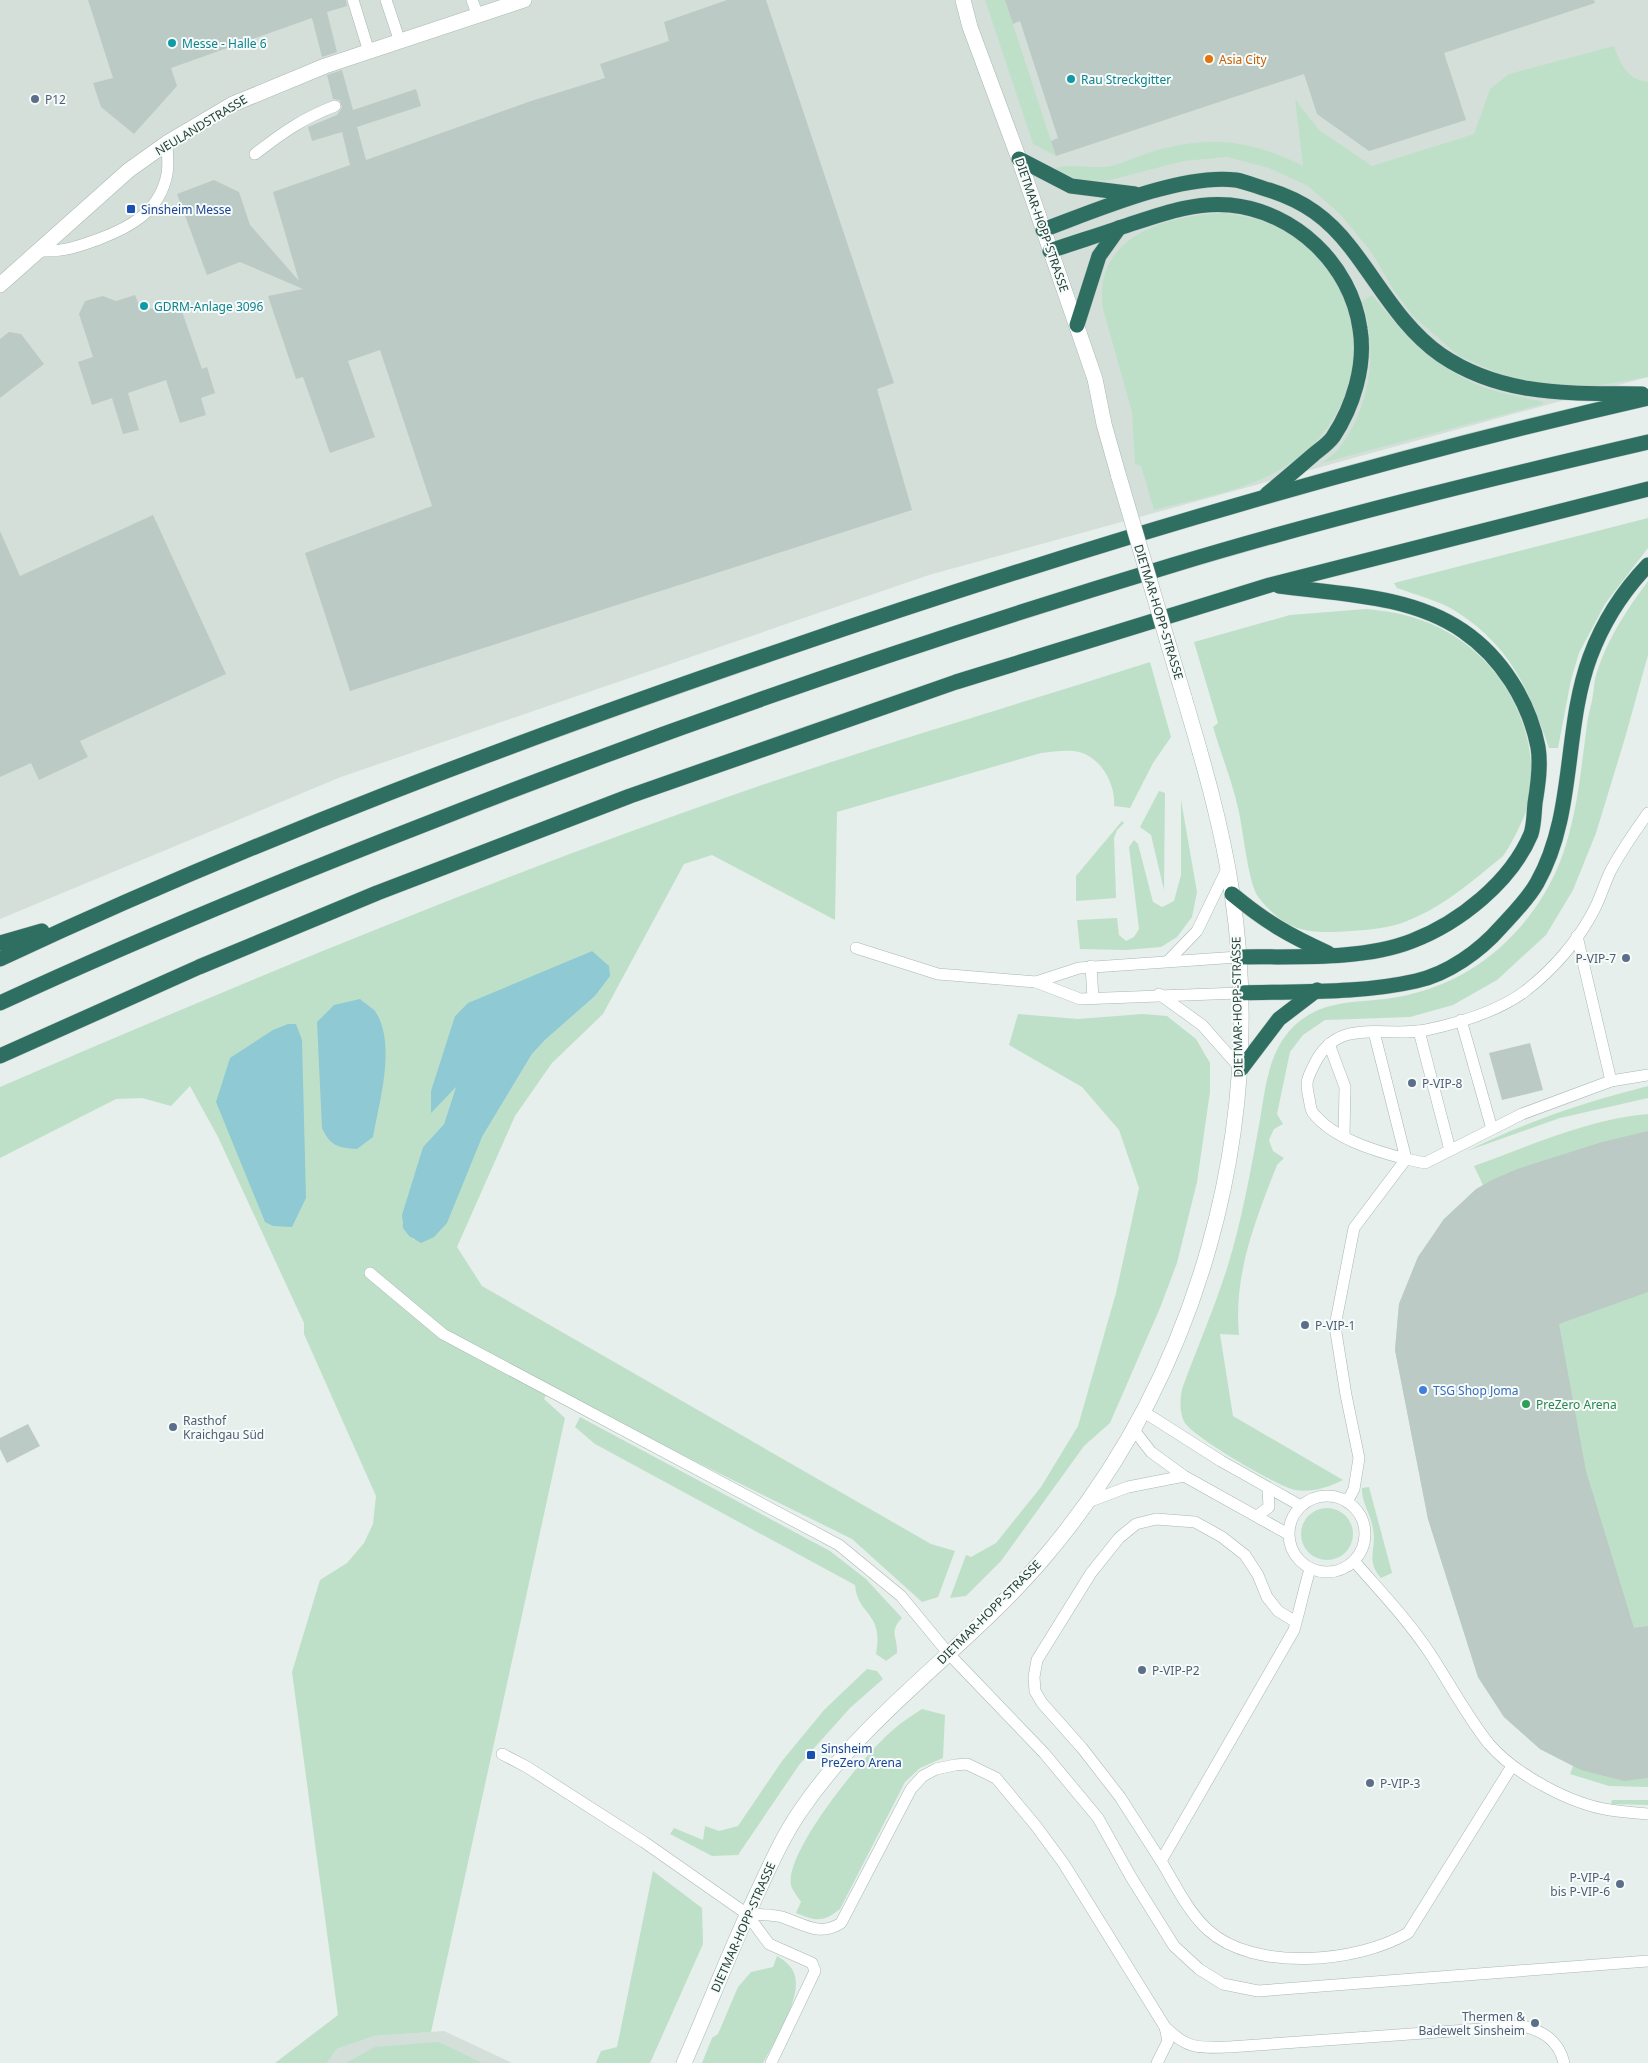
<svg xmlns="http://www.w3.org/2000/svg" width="1648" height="2063" font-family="'Noto Sans',sans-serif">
<rect width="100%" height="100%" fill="#e6efeb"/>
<g fill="#d4dfda">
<path d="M0 0H1648V377L929 575 341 777 0 919Z"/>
<path d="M444 2031 512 2063H327L337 2049 374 2036Z"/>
</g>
<g fill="#bfe0c8" fill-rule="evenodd">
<path d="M985 0H1005L1056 156 1033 144Z"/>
<path d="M1614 46C1621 65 1627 79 1648 82V377L1590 387 1550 386 1502 375 1459 356 1412 315 1393 289 1372 253 1341 215 1308 186 1269 168 1227 157 1184 161 1106 181 1077 179 1054 169C1071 162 1092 170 1111 166 1124 163 1137 156 1151 152 1209 135 1249 139 1303 166L1295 99 1319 130 1372 166 1474 134 1490 89 1509 74Z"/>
<path d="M1226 213C1244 217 1265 219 1281 227 1290 232 1298 240 1305 246 1373 303 1368 403 1299 457 1258 489 1203 497 1154 510L1141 466 1135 464 1132 412 1103 309C1092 235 1168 215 1226 213Z"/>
<path d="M1372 295C1404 334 1435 368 1483 387 1502 394 1523 397 1543 402V404L1322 463C1327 458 1335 454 1339 448 1371 408 1378 348 1362 301Z"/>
<path d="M1648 518V548L1605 604 1579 653 1571 680 1558 748H1549C1529 690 1511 647 1457 612 1440 601 1416 595 1397 588L1394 583Z"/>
<path d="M1648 581V655L1625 738 1596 833 1573 890 1546 935 1497 980 1453 1005 1410 1017 1325 1020 1303 1035 1290 1052 1277 1114 1283 1124 1274 1129 1269 1140 1273 1151 1284 1158 1277 1165C1256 1219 1233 1275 1239 1335L1220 1334 1233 1416 1343 1480C1330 1487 1310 1493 1295 1490 1278 1487 1192 1436 1185 1423 1179 1413 1180 1399 1182 1389 1197 1348 1215 1307 1228 1265 1241 1223 1249 1179 1257 1136 1265 1098 1265 1055 1293 1027 1324 997 1359 1004 1398 997 1459 986 1508 951 1541 899 1575 847 1579 784 1587 724 1588 714 1592 704 1593 694 1594 689 1594 684 1595 679 1605 642 1626 611 1648 581Z"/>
<path d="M1366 609C1392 611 1416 616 1440 628 1503 659 1542 732 1529 802 1527 813 1510 848 1503 856 1496 862 1488 868 1481 874 1458 893 1435 910 1407 921 1389 928 1370 930 1351 931 1309 934 1287 933 1259 898 1248 885 1243 827 1238 808 1232 781 1221 754 1213 727L1218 723 1194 642 1290 615Z"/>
<path d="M1150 662 1171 737 1153 763 1130 808 1114 806C1116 783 1099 753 1073 751 1063 750 1052 752 1041 753L837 812 835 920 712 855 684 864 603 1014 552 1063 515 1116 457 1247 482 1286 931 1544 955 1551 938 1597 922 1602 852 1539 549 1389 544 1399 565 1418 431 2032 374 2036 337 2049 327 2063H275L338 2015 292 1672 320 1580 347 1563 364 1543 373 1524 376 1496 304 1334V1323L218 1137 190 1086 171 1106 142 1098 116 1099 0 1158V1087C253 978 507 872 768 783 895 740 1023 703 1150 662ZM592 951 600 989 595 996 545 1040 532 1054 482 1137 414 1240 404 1228 402 1221 423 1147 444 1124 457 1085 455 1016 468 1004Z"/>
<path d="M1159 791 1165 793 1164 890 1151 835 1140 827Z"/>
<path d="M1181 800 1197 892 1192 917 1177 937 1161 947 1126 950 1080 949 1077 920 1117 918 1119 935 1126 941 1134 937 1139 929 1129 847 1134 840 1138 844 1153 902 1162 907 1174 901 1181 875Z"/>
<path d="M1122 821 1124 823 1117 830 1114 838 1116 898 1076 901V876Z"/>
<path d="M1018 1014 1078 1019 1142 1014 1167 1016 1196 1039 1210 1063V1092L1197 1182 1177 1263 1160 1308 1110 1423 1084 1446 1001 1561 966 1596 950 1598 966 1555 971 1557 996 1543 1041 1487 1078 1426 1116 1293 1139 1188 1119 1130 1082 1087 1009 1045Z"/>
<path d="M1648 1086V1098L1560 1118 1467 1151C1525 1122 1585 1102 1648 1086Z"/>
<path d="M1648 1114V1787L1609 1786 1570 1774 1573 1766 1540 1749 1504 1717 1478 1677 1428 1519 1395 1350 1399 1304 1418 1257 1444 1219 1483 1185 1474 1166C1530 1146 1588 1119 1648 1114Z"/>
<path d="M580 1417 830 1551 866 1579 902 1618C888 1633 898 1636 897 1653L886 1661 876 1654C884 1611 858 1617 855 1585L595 1444 575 1427Z"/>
<path d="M1369 1487 1391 1569 1392 1573 1381 1578C1365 1560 1377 1549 1373 1529 1371 1514 1361 1502 1362 1488Z"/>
<circle cx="1327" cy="1534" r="26"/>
<path d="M867 1669 877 1671 883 1679 850 1708 799 1765 738 1855 712 1856 670 1834 674 1828 703 1840 705 1826 719 1831 738 1826 782 1761 824 1710Z"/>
<path d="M922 1709 945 1715 943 1758 920 1768 905 1782 840 1909C822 1923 816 1921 796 1913L801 1902C798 1897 792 1890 791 1885 784 1852 868 1750 894 1729 903 1721 913 1715 922 1709Z"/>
<path d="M1612 1800H1648V1805L1611 1804Z"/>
<path d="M653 1871 702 1908 703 1944 650 2063H596L601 2051 617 2047Z"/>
<path d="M777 1956C782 1959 789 1964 792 1969 807 1992 774 2042 763 2063H702L712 2038 718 2034 738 1987 751 1972 773 1967Z"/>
<path d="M439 2042 482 2063H346L375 2047Z"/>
</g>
<g fill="#8ec9d4">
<path d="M592 951 609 966 610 976 595 996 545 1040 532 1054 482 1137 447 1223 434 1237 421 1243 409 1236 403 1228 402 1215 423 1147 444 1124 456 1087 431 1113V1091L455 1016 468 1003Z"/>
<path d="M360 999C364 1003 371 1007 375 1011 397 1044 379 1102 373 1137L357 1149C339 1148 330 1146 322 1128L317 1022 334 1005Z"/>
<path d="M288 1024H296L302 1040 306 1198 292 1227 273 1226 265 1222 216 1102 230 1058 273 1030Z"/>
</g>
<g fill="#bbcac4">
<path d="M88 0H346L347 6 327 12 337 52 322 57 312 18 171 68 177 86 134 134 101 107 93 83 113 78Z"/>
<path d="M727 0H766L894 383 877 389 912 510 350 691 305 553 432 506 380 350 348 361 375 437 330 453 303 377 296 379 268 296 303 289 240 262 207 275 177 194 214 180 239 192 250 225 299 281 273 192 350 165 342 132 312 141 308 127 337 115 342 108 340 100 333 99 327 75 342 70 353 110 416 89 421 106 357 127 366 160 528 102 605 78 600 64 669 41 664 22Z"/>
<path d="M1005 0H1594L1595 3 1444 53 1466 120 1369 151 1317 114 1304 74 1056 156 1051 141 1058 138 1020 21 1013 24Z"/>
<path d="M135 295 139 305 145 303 147 310 178 300 202 369 207 367 215 393 201 398 206 415 180 423 166 380 128 393 139 430 123 434 112 398 92 405 78 362 93 357 79 314 85 301 103 296 116 301Z"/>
<path d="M9 332 21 334 44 364 0 398V339Z"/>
<path d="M153 515 226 674 80 741 88 757 39 780 31 763 0 777V531L20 576Z"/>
<path d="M1530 1043 1543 1090 1502 1100 1489 1053Z"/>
<path d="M1648 1131V1292L1559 1324 1586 1471 1634 1628 1648 1626V1778L1624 1781 1581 1770 1540 1749 1504 1717 1478 1677 1428 1519 1395 1350 1399 1304 1418 1257 1444 1219 1476 1189 1492 1180 1517 1169 1602 1142Z"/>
<path d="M28 1424 40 1446 7 1463 0 1449V1438Z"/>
</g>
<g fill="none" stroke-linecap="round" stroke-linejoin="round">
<defs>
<g id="service">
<path d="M353 0 369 52"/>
<path d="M386 0 400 42"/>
<path d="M472 0 478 16"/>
<path d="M255 154C282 133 303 118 335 106"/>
<path d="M40 251C63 252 77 247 99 239 131 227 160 211 167 174 169 164 167 153 167 143"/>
<path d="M1577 936 1611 1081"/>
<path d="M856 948 938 974 1036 982 1080 999 1239 993"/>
<path d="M1168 961 1197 931 1227 869"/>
<path d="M1091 966 1093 998"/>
<path d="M1036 982 1079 968 1238 957"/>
<path d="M1159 994 1202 1025 1241 1069"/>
<path d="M1461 1020 1492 1129"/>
<path d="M1419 1031 1450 1150"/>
<path d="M1374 1032 1406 1159C1375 1151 1334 1139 1313 1113 1310 1109 1310 1103 1309 1098 1305 1081 1307 1079 1315 1063 1339 1016 1384 1038 1426 1030 1459 1023 1498 1011 1524 992 1553 970 1579 940 1595 908 1601 896 1605 882 1611 870 1622 850 1635 831 1648 813"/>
<path d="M1329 1044 1345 1087 1344 1137"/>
<path d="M370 1273 443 1334 839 1545 901 1596 948 1653 1044 1753 1098 1818 1131 1877 1174 1946 1199 1969 1223 1984 1258 1991 1648 1961"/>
<path d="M1144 1412 1221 1461 1301 1506"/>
<path d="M1134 1430 1151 1452 1184 1476 1288 1534"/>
<circle cx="1327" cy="1534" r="38"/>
<path d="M1088 1502 1128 1487 1184 1476"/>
<path d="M1347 1502 1354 1489 1359 1458 1346 1395 1335 1326 1354 1228 1406 1159 1425 1163 1522 1114 1611 1081 1648 1075"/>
<path d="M1257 1516 1269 1507 1268 1489"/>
<path d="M1354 1561C1380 1591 1407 1619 1429 1652 1449 1682 1466 1715 1489 1744 1515 1774 1570 1804 1610 1810 1623 1812 1635 1813 1648 1814"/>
<path d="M1296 1622 1278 1611 1267 1597 1258 1575 1245 1555 1222 1537 1195 1522 1156 1519 1136 1524 1119 1538 1091 1573 1037 1660 1034 1677 1035 1691 1042 1703 1082 1748 1120 1797 1161 1861 1294 1630C1300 1609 1304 1589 1310 1569"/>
<path d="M502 1754 527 1767 644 1842 747 1914 769 1944 812 1963 815 1971 771 2063"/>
<path d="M1161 1861C1175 1884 1188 1912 1208 1930 1254 1972 1357 1963 1408 1933L1512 1766"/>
<path d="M747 1914C758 1915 772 1914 782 1917 803 1924 820 1937 841 1923L911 1789 923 1776 936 1769 955 1765 967 1764 996 1778 1036 1826 1064 1864 1165 2027C1187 2049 1198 2048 1229 2047L1523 2026C1544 2031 1559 2041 1564 2063"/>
<path d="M1157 2063 1168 2041 1165 2027"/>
</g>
<g id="tertiary">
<path d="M963 0 970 27 1019 159 1095 379 1104 424 1119 477"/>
<path d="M0 285 129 170 167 143 233 104 325 66 524 0"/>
<path d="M684 2063C710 2004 733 1943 761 1885 773 1859 785 1833 801 1810 868 1712 967 1648 1043 1559 1199 1376 1267 1130 1232 893 1222 826 1203 761 1184 697"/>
</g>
<g id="motorway">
<path d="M1019 159 1071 186 1135 194"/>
<path d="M1043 230C1094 211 1182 173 1236 180 1247 182 1258 187 1269 190 1304 201 1328 218 1351 248 1379 284 1402 328 1441 355 1503 397 1570 393 1642 394"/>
<path d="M1050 251C1073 243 1096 236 1119 228 1154 217 1192 201 1230 205 1294 211 1351 264 1360 329 1366 365 1353 407 1333 437 1328 444 1320 449 1313 455 1298 468 1283 481 1267 494"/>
<path d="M1077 325 1099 256 1119 228"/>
<path d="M1232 894C1266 922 1288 935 1328 953"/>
<path d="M0 943 42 931"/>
<path d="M1238 957C1292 956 1361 961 1412 941 1459 923 1511 882 1531 834 1534 825 1534 813 1535 803 1538 785 1541 765 1538 747 1529 701 1501 657 1463 631 1411 595 1339 594 1279 586"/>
<path d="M0 959C254 840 516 741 782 650 1066 552 1355 465 1648 398"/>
<path d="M1239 993C1297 991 1359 994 1416 981 1448 974 1480 951 1501 927 1513 914 1528 899 1537 883 1576 814 1563 730 1590 657 1603 622 1622 592 1648 565"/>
<path d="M0 1003C143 937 289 877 436 820 678 725 924 640 1173 565 1329 518 1489 479 1648 442"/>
<path d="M0 1056 199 967 377 893 630 796 956 682 1270 585 1648 489"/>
<path d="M1241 1069 1279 1019 1317 990"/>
</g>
</defs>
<use href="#service" stroke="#a8b8b2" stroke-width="12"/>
<use href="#tertiary" stroke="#a8b8b2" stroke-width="16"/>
<use href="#motorway" stroke="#c2cac8" stroke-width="16"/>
<use href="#service" stroke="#fff" stroke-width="11"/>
<use href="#tertiary" stroke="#fff" stroke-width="15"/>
<use href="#motorway" stroke="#2f6f62" stroke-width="15"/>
<defs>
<path id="tertiary-bridge" d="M1119 477 1184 697"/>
</defs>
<use href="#tertiary-bridge" stroke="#a8b8b2" stroke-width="16" stroke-linecap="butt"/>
<use href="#tertiary-bridge" stroke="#fff" stroke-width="15"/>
</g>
<g fill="#0f9aa8" stroke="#f7fbf9" stroke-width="2">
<circle cx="172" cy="43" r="5"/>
<circle cx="1071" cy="79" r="5"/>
<circle cx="144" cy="306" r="5"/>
</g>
<circle fill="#e8710a" stroke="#f7fbf9" stroke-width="2" cx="1209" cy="59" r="5"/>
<g fill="#5c6f8a" stroke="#f7fbf9" stroke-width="2">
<circle cx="35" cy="99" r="5"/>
<circle cx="1626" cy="958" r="5"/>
<circle cx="1412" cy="1083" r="5"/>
<circle cx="1305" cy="1325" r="5"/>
<circle cx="173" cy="1427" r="5"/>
<circle cx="1142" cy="1670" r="5"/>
<circle cx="1370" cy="1783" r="5"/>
<circle cx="1620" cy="1884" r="5"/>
<circle cx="1535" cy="2023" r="5"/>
</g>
<g fill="#1a4fb4" stroke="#f7fbf9" stroke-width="2">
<rect x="126" y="204" width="10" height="10" rx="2.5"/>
<rect x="806" y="1750" width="10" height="10" rx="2.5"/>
</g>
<circle fill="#3f7fe0" stroke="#f7fbf9" stroke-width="2" cx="1423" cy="1390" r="5"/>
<circle fill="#2e9e5b" stroke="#f7fbf9" stroke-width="2" cx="1526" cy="1404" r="5"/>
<g text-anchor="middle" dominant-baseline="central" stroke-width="4" stroke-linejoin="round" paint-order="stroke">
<g font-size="12" fill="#0d838f" stroke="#f7fbf9" text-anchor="start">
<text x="182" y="43">Messe - Halle 6</text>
<text x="1081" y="79">Rau Streckgitter</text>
<text x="154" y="306">GDRM-Anlage 3096</text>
</g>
<g font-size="12" fill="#c56008" stroke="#f7fbf9" text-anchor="start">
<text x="1219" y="59">Asia City</text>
</g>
<g font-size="12" fill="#4e5e75" stroke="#f7fbf9" text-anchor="start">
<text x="45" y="99">P12</text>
<text x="1616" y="958" text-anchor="end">P-VIP-7</text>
<text x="1422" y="1083">P-VIP-8</text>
<text x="1315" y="1325">P-VIP-1</text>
<text x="183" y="1420">Rasthof<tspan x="183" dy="14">Kraichgau Süd</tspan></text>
<text x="1152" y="1670">P-VIP-P2</text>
<text x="1380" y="1783">P-VIP-3</text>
<text x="1610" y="1877" text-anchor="end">P-VIP-4<tspan x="1610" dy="14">bis P-VIP-6</tspan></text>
<text x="1525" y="2016" text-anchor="end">Thermen &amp;<tspan x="1525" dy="14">Badewelt Sinsheim</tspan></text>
</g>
<g font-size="12" fill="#24423a" stroke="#f7fbf9">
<text transform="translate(201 125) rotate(-31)">NEULANDSTRASSE</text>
<text transform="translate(1042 225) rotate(71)">DIETMAR-HOPP-STRASSE</text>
<text transform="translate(1159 612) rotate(73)">DIETMAR-HOPP-STRASSE</text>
<text transform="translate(1237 1007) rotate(-91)">DIETMAR-HOPP-STRASSE</text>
<text transform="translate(989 1612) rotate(-45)">DIETMAR-HOPP-STRASSE</text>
<text transform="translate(743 1927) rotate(-66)">DIETMAR-HOPP-STRASSE</text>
</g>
<g font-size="12" fill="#164399" stroke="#f7fbf9" text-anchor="start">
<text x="141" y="209">Sinsheim Messe</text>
<text x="821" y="1748">Sinsheim<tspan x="821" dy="14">PreZero Arena</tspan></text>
</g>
<g font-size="12" fill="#366cbe" stroke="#f7fbf9" text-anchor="start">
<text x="1433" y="1390">TSG Shop Joma</text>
</g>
<g font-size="12" fill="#27864d" stroke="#f7fbf9" text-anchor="start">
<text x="1536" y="1404">PreZero Arena</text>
</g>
</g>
</svg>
